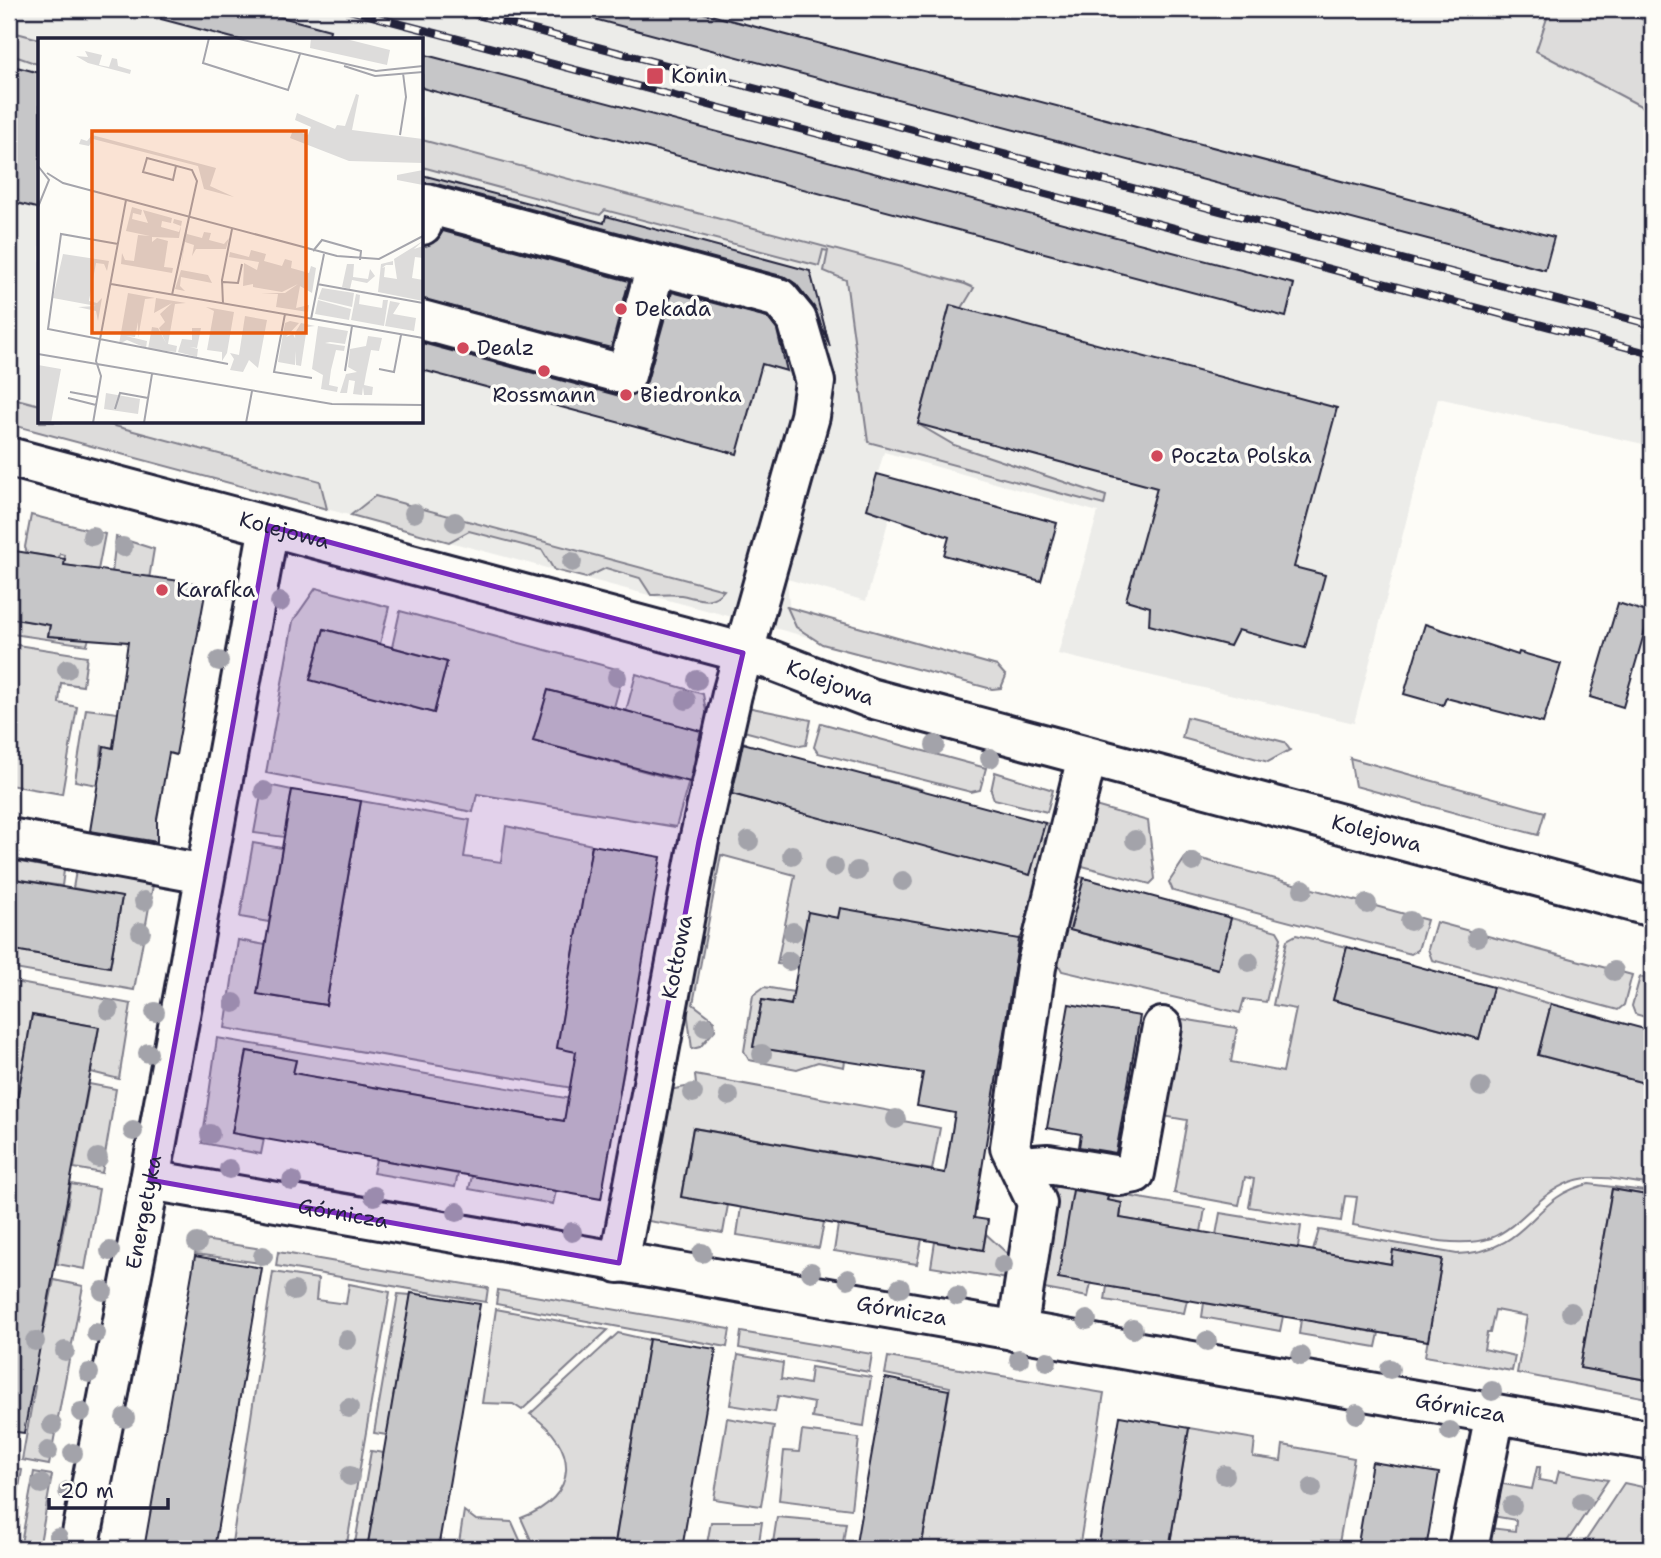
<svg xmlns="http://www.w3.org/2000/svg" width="1661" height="1558" font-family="'Shantell Sans',sans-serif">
<rect width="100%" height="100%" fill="#fdfcf7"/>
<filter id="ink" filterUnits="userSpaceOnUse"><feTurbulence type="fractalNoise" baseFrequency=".0143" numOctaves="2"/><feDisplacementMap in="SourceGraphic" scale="14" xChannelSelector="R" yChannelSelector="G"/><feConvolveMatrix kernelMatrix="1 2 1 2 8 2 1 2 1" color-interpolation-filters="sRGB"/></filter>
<g filter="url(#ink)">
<g fill="#ecece9" fill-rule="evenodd">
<path d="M9 9H1550L1537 51 1652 112V446L1438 398 1354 723 1058 654 1098 512 884 452 868 508 890 515 866 601 787 579 790 617 808 637 554 570 9 424ZM40 40H422V422H40Z"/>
<path d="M1615 9H1652V23Z"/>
</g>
<g fill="#dddcdb" stroke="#807f8b" stroke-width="2">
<path d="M1550 9H1615L1652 23V112L1536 51Z"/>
<path d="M9 31 43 40 40 65 9 54Z"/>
<path d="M422 140 965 284 974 288 962 308 950 306 918 424 954 445 1106 496 1104 505 868 442 846 280 824 271 828 251 823 250 819 266 605 210 600 215 422 167Z"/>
<path d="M9 397 40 405V422H100L320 481 327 509 9 424Z"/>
<path d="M375 496 724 590C711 606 698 598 681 595 671 594 660 595 651 595L640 578 606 568 586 578 554 570 542 550 469 531 449 542 351 515Z"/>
<path d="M9 509 19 512 12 550H9Z"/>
<path d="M31 515 105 534 98 570 64 565 65 555 60 554 59 558 27 553 25 547Z"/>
<path d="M116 537 154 549 149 579 112 573Z"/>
<path d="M316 588 389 607 380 644 324 629 310 679 434 713 447 662 392 647 400 611 624 671 614 707 548 690 534 741 680 781 694 730 626 711 636 674 703 694 707 717 676 827 477 794 473 812 266 773 293 621Z"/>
<path d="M787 607 997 666 1006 676 1001 688 992 689 822 644 796 627Z"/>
<path d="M14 619 50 625 48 636 89 638 87 645 12 634Z"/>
<path d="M11 644 87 656 83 686 61 683 59 703 77 707 62 794 9 785Z"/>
<path d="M747 707 811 720 806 745 800 746 736 729Z"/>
<path d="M86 709 118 713 113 748 102 746 98 785 75 781Z"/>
<path d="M1187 717 1284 742 1290 750 1268 762 1182 738Z"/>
<path d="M821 723 986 768 980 790 971 792 818 753 814 747Z"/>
<path d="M732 739 746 743 732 794 855 827 870 776 921 789 908 840 1030 874 1045 823 1061 827 1027 930 1019 939 838 918 798 967 777 964 795 875 721 855 693 1004 714 1020 715 1030 700 1047 692 1049 686 1002 705 901H708L711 887 708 885Z"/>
<path d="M1350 758 1545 812 1538 835 1355 786Z"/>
<path d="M995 772 1053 790 1047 812 994 799 991 791Z"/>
<path d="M263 784 292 790 284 837 254 833Z"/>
<path d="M361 801 470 820 464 857 501 862 506 826 592 845 557 1048 626 1060 619 1096 225 1028 238 940 266 945 258 994 326 1005Z"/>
<path d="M1088 804 1148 821 1155 879 1150 884 1071 863Z"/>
<path d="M253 843 282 848 269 922 240 917Z"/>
<path d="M1187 855 1427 920 1418 950 1411 954 1173 891 1169 882Z"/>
<path d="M9 860 64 870 62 886 9 878Z"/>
<path d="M76 871 153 885 134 990 9 968V949L110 967 122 897 73 888Z"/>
<path d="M1068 873 1084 878 1070 930 1217 969 1231 918 1277 931 1281 938 1266 1002 1244 999 1240 1013 1062 971 1050 949Z"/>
<path d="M1436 922 1632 975 1624 1005 1618 1010 1432 960 1428 949Z"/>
<path d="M1296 935 1347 947 1333 1000 1479 1039 1493 987 1551 1004 1538 1055 1652 1085V1185C1601 1177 1575 1167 1534 1206 1521 1218 1507 1232 1491 1238 1453 1251 1393 1231 1353 1225L1357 1197 1345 1196 1341 1221 1249 1207 1254 1179 1245 1177 1239 1205 1174 1193 1187 1120 1163 1116 1182 1019 1237 1028 1231 1062 1283 1072 1296 1009 1273 1005 1287 940Z"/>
<path d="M1640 977 1652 980V1019L1635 1014 1632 1006Z"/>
<path d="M9 981 131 1004 119 1079 91 1072 99 1027 32 1015 9 1146Z"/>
<path d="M764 987 824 997 822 1010 762 1000 753 1047 845 1061 844 1067 818 1062 797 1069 749 1060 744 1051 753 995Z"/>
<path d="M217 1038 618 1107 615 1115 564 1121 293 1073 296 1061 247 1051 232 1133 264 1139 261 1154 202 1143Z"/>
<path d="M695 1075 902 1113 903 1121 940 1128 932 1170 693 1128 681 1197 728 1205 723 1233 648 1221 664 1091 696 1085Z"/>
<path d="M89 1084 116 1089 102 1173 74 1168Z"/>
<path d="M376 1159 458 1174 455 1187 373 1173Z"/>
<path d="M472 1176 556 1191 553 1204 469 1189Z"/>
<path d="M71 1184 99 1189 85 1269 57 1264Z"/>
<path d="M1056 1184 1205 1209 1201 1232 1120 1218 1122 1203 1073 1195 1091 1283 1088 1297 1039 1288Z"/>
<path d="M1589 1184 1652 1192V1196L1612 1189 1580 1368 1647 1380 1652 1353V1399L1517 1373 1527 1316 1495 1310 1490 1333H1487L1484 1349 1515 1356 1512 1371 1425 1356 1442 1259 1393 1251 1391 1264 1313 1251 1319 1230 1457 1254C1532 1252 1530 1196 1589 1184Z"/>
<path d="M741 1207 824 1222 819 1248 737 1235Z"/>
<path d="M1220 1213 1301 1226 1298 1248 1216 1235Z"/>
<path d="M838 1225 922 1239 917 1264 834 1251Z"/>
<path d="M986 1234 1011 1257 1014 1280 931 1267 935 1242 983 1250Z"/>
<path d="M197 1239 269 1250 267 1264 195 1254Z"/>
<path d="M278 1252 488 1288 486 1302 276 1266Z"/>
<path d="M273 1272 318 1279 316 1300 346 1304 349 1284 390 1292 346 1549H231Z"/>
<path d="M54 1280 83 1286 49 1465 22 1460 35 1386 9 1381V1360L35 1365 38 1351 9 1345V1322L44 1328Z"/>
<path d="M1107 1286 1187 1300 1184 1313 1105 1300Z"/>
<path d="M498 1290 730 1329 727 1347 496 1304Z"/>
<path d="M398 1294 411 1295 387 1435 374 1433Z"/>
<path d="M1204 1303 1283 1316 1280 1331 1202 1317Z"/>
<path d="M496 1309 608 1330 522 1410 513 1404 482 1403Z"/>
<path d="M1301 1319 1379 1333 1376 1347 1299 1334Z"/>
<path d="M741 1332 872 1354 869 1372 739 1348Z"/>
<path d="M618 1333 649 1340 614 1549H535L521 1518C579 1497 580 1447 530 1414Z"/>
<path d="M738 1355 783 1363 781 1379 809 1384 811 1367 871 1377 864 1426 812 1418 814 1403 778 1396 775 1412 730 1405Z"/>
<path d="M888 1357 1104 1393 1079 1549H921L950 1387 885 1374Z"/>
<path d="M727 1418 774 1426 761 1506 714 1499Z"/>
<path d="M1189 1428 1255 1439 1253 1457 1281 1461 1283 1445 1354 1458 1338 1549H1169Z"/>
<path d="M802 1431 859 1438 851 1509 779 1500 784 1451 799 1452Z"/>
<path d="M371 1451 384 1453 367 1549H354Z"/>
<path d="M1537 1467H1540L1539 1480 1556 1483 1559 1471 1608 1480 1562 1549H1486L1490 1528 1515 1531 1516 1520 1492 1516 1498 1483 1532 1489Z"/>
<path d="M9 1468 22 1470 10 1540H9Z"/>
<path d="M34 1472 52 1475 39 1549H20Z"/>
<path d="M1624 1483 1652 1489V1549H1580Z"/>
<path d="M464 1511 476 1520 512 1522 524 1549H458Z"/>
<path d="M777 1517 846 1523 842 1549H772Z"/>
<path d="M711 1522H762L758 1549H706Z"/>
</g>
<g fill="#c6c6c8" stroke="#22223b" stroke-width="2">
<path d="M162 9H251L330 30 328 40H240L161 19Z"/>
<path d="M596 9H688L1554 237 1545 270 594 19Z"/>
<path d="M422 54 1294 284 1286 317 422 88Z"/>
<path d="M9 65 40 73V209L9 201Z"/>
<path d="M422 175 604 223 606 216 810 271 830 347 814 307 796 284 785 277 433 183H422Z"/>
<path d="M443 231 629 281 611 348 422 299V246L437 240Z"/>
<path d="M672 292 767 317 777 330 787 371 762 364 737 454 422 370V343L620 396H632L642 390 647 381Z"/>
<path d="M950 305 1337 408 1294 567 1325 575 1305 648 1238 630 1230 646 1149 625 1150 607 1126 600 1157 488 918 424Z"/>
<path d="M877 474 1057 523 1041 581 944 555 949 537 867 509Z"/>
<path d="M9 550 65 559 64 565 195 583 193 592 205 594 176 755 169 753 157 819V842L90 831 104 746 113 748 128 642 48 636 50 625 9 618Z"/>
<path d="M1618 603 1650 613 1623 707 1590 697Z"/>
<path d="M1425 624 1518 655 1519 652 1561 664 1543 723 1446 698 1443 705 1404 694Z"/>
<path d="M324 629 447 662 434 713 310 680Z"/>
<path d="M548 690 701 731 690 782 533 741Z"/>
<path d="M743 743 1045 823 1030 875 732 794Z"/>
<path d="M292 790 361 801 326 1005 257 994Z"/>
<path d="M592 845 661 857 601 1199 232 1133 247 1051 296 1060 293 1073 564 1121 576 1052 557 1048Z"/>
<path d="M9 878 122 897 110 967 9 949Z"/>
<path d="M1084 878 1231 918 1218 969 1070 930Z"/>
<path d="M840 908 1019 939 974 1218 988 1220 983 1250 681 1197 693 1128 945 1173 955 1113 917 1106 923 1073 753 1047 762 1000 791 1005 808 912 838 918Z"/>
<path d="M1347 947 1493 987 1479 1039 1333 1000Z"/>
<path d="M1069 1004 1140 1016 1116 1153 1079 1147 1081 1134 1047 1128Z"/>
<path d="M1551 1004 1652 1031V1085L1538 1055Z"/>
<path d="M32 1015 99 1027 24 1433 9 1431V1146Z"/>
<path d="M1612 1189 1652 1196V1353L1647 1380 1580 1368Z"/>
<path d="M1073 1190 1108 1196 1107 1200 1122 1203 1120 1218 1391 1264 1393 1250 1442 1259 1428 1341 1058 1278Z"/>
<path d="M195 1256 262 1268 214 1549H144Z"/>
<path d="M411 1293 480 1304 438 1549H367Z"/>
<path d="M649 1339 716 1349 682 1549H614Z"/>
<path d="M885 1378 949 1390 921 1549H855Z"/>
<path d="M1120 1416 1189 1428 1169 1549H1098Z"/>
<path d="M1372 1462 1439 1473 1426 1549H1357Z"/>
</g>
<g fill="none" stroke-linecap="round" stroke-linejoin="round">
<defs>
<g id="minor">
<path d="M422 225 427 204 779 298 797 320 815 382 810 416 732 694 699 841 619 1263"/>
<path d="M422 320 626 375 656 266"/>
<path id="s1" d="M9 457 771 660 870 698 1652 907"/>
<path d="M9 838 204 874"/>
<path d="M1020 1166 1048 1164 1120 1176 1135 1173 1162 1027"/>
<path id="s2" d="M150 1180 1652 1441"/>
<path d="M1017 1332 1037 1203 1010 1147 1036 967 1087 757"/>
<path id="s3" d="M79 1549 150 1180 269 526"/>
<path d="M1468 1549 1495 1414"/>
</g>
</defs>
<use href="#minor" stroke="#22223b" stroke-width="44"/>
<use href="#minor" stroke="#fdfcf7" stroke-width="38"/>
<defs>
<g id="rail">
<path d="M345 9 1652 354"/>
<path d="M454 9 1652 325"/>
</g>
</defs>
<use href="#rail" stroke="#22223b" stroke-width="8"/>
<use href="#rail" stroke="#fdfcf7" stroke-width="5" stroke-dasharray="16" stroke-linecap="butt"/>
</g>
<g fill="#a3a3aa">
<circle cx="414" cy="513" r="10"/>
<circle cx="455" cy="522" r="10"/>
<circle cx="92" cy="536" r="10"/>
<circle cx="123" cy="547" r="10"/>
<circle cx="572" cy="562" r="10"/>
<circle cx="230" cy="589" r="10"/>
<circle cx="280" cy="602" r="10"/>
<circle cx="219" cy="661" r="10"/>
<circle cx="67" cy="669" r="10"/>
<circle cx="617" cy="677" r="10"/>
<circle cx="697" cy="680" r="10"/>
<circle cx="686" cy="700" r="10"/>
<circle cx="935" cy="745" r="10"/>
<circle cx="990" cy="758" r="10"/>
<circle cx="264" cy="791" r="10"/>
<circle cx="1135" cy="840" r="10"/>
<circle cx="749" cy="841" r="10"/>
<circle cx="792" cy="855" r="10"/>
<circle cx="1193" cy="862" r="10"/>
<circle cx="834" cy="867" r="10"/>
<circle cx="857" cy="871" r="10"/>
<circle cx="903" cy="881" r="10"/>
<circle cx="1303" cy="889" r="10"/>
<circle cx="144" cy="901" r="10"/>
<circle cx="1367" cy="904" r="10"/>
<circle cx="1410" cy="921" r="10"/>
<circle cx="141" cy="932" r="10"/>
<circle cx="793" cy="932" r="10"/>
<circle cx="1477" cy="937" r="10"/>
<circle cx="789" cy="961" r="10"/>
<circle cx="1249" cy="962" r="10"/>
<circle cx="1614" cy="971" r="10"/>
<circle cx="234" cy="1003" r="10"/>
<circle cx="109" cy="1010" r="10"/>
<circle cx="155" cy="1012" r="10"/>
<circle cx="705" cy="1027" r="10"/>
<circle cx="148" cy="1053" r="10"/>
<circle cx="762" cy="1054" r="10"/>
<circle cx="1481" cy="1087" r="10"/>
<circle cx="693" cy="1093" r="10"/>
<circle cx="729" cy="1096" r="10"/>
<circle cx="896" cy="1119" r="10"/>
<circle cx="133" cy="1131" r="10"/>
<circle cx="210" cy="1134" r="10"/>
<circle cx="98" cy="1158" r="10"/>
<circle cx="229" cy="1169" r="10"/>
<circle cx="292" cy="1181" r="10"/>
<circle cx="374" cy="1196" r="10"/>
<circle cx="457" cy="1212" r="10"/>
<circle cx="572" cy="1232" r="10"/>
<circle cx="197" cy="1243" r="10"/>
<circle cx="110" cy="1251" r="10"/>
<circle cx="702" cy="1253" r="10"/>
<circle cx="263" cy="1256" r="10"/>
<circle cx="1003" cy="1265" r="10"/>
<circle cx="811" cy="1272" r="10"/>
<circle cx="848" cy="1279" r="10"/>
<circle cx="900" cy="1288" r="10"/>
<circle cx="103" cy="1291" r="10"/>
<circle cx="294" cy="1291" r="10"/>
<circle cx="957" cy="1296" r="10"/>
<circle cx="1571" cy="1312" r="10"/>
<circle cx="1087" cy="1320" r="10"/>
<circle cx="1133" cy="1329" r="10"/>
<circle cx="96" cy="1333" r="10"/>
<circle cx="347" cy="1340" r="10"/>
<circle cx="35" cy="1341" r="10"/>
<circle cx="1207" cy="1341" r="10"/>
<circle cx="65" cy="1351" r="10"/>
<circle cx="1301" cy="1356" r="10"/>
<circle cx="1019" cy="1359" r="10"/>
<circle cx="1047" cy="1361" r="10"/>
<circle cx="1390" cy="1369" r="10"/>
<circle cx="89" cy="1373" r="10"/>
<circle cx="1492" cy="1391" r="10"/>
<circle cx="349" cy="1408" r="10"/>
<circle cx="81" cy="1412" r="10"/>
<circle cx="1357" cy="1414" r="10"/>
<circle cx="125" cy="1418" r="10"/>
<circle cx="52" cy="1425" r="10"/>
<circle cx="1450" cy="1431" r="10"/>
<circle cx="48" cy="1451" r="10"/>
<circle cx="73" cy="1453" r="10"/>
<circle cx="1225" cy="1475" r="10"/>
<circle cx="350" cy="1476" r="10"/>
<circle cx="41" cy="1484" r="10"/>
<circle cx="1312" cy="1488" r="10"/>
<circle cx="68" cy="1491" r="10"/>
<circle cx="1582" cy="1502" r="10"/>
<circle cx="1512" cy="1506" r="10"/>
<circle cx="58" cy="1538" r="10"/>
</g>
</g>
<path fill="#7b2cbf" fill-opacity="0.2" stroke="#7b2cbf" stroke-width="5" stroke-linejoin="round" d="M269 526 743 653 699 841 619 1263 150 1180Z"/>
<g fill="#d1495b" stroke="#fdfcf7" stroke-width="2.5">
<rect x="646" y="67" width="18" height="18" rx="3.5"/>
<circle cx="621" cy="309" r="7"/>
<circle cx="463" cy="348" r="7"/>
<circle cx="544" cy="371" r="7"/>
<circle cx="626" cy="395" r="7"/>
<circle cx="1157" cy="456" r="7"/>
<circle cx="162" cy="590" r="7"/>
</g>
<g text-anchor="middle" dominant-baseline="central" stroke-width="7" stroke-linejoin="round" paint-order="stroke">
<g font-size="21" fill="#22223b" stroke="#fdfcf7" text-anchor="start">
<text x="671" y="76">Konin</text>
<text x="635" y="309">Dekada</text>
<text x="477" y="348">Dealz</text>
<text x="544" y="395" text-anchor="middle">Rossmann</text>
<text x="640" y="395">Biedronka</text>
<text x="1171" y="456">Poczta Polska</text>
<text x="176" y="590">Karafka</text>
</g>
<g font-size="21" fill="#22223b" stroke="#fdfcf7">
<text stroke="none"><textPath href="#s1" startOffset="285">Kolejowa</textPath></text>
<text stroke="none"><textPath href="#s1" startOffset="852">Kolejowa</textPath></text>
<text stroke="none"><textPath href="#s1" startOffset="1419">Kolejowa</textPath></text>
<text transform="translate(677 957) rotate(-79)">Kotłowa</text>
<text stroke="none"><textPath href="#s3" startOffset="343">Energetyka</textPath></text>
<text stroke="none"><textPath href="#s2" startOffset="196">Górnicza</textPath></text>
<text stroke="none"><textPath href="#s2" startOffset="763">Górnicza</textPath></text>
<text stroke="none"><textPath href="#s2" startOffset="1330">Górnicza</textPath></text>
</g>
</g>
<g transform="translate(38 38)">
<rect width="385" height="385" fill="#fdfcf7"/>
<path d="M273 0H304L352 12 349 27 272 10ZM47 13 64 17 61 27 71 29 74 20 79 21 80 28 93 32 92 36 50 25 38 18 50 19ZM318 56 321 57 314 92 385 101V125L311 123 252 100 255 92 270 97 273 89 257 82 259 75 297 91 299 87 307 88ZM54 97 178 130 172 148 196 159 166 151 160 128 55 101 51 108 41 106 43 101 49 103ZM385 132V147L359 142V137ZM94 169 104 172 103 177 95 175 94 181 110 185 105 172 134 180 133 185 124 183 123 189 141 194 143 188 135 185 136 181 144 183 141 200 114 199V204L119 200 130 203 126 229 135 230 134 235 83 226 84 215 87 222 96 223 100 197 112 198 88 193ZM148 189 149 196 164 200 166 194 173 195 171 202 186 206 191 200 188 211H158L154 218 156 207 147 204 143 229ZM385 203 376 211 385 208V220L377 219 374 240 385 242V263L340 254 343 226 355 223V227H348L344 230 347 229 346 239 359 241 356 221ZM213 212 228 216 226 223 244 228 247 221 254 223 253 230 271 235 273 228 278 230 274 255 262 248 258 270 271 267 270 274 238 269 240 256 223 255H247L260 246 244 254 215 249V246L205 248 206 225 219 232 221 224 191 219 192 214 211 219ZM25 216 71 223 69 233 66 226 58 225 51 263 59 265 64 260 60 283 58 273 40 269 58 268 15 260ZM309 226H316L315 239 330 241 332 231 337 238 329 245 314 242 312 251 304 249ZM143 232 170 237 174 245 143 239 142 248 147 253 137 251ZM284 250 316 255 314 269 280 261ZM90 255 117 260 107 261 100 300V284L97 299 88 298 109 303 108 310 89 302 81 306ZM318 256 322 257 321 266 344 270 345 262H350L346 288 313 282ZM118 260 148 265 137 266 130 306 139 308 138 314 110 311 114 289 120 290 128 305 121 290 127 284 122 276 134 265 116 275ZM280 262 313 271 311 282 277 276ZM352 263 362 265 355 276 378 280 376 293 347 288ZM168 269 196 274 189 315 184 323V314L169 312 176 273ZM207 278 229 282 220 330 211 322 205 334 192 332 196 321 192 315 201 317ZM252 283 261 285 248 299 255 296 258 302 257 327 240 324 247 285ZM263 285 277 288 269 289 263 328 258 327 257 295ZM280 288 310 293 307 306 292 304 287 305 307 308 306 313 298 312 293 332 291 347 300 349 299 354 283 351 285 337 274 331ZM154 290H163L159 310 152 309 160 311 159 319 140 314 144 301 154 302ZM330 298 344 300 341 313 333 312 328 336 326 347 335 349 334 357H326L325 349 324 357 315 356 317 343 311 342 309 355H302L308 336 319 334 310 329 312 311 328 308ZM0 327 23 331 13 385H0ZM68 355 102 361 100 376 66 371Z" fill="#dddcdb"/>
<path fill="none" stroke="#a5a5ac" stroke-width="2" d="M171 0 165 25 250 52 262 16M197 0 338 33 385 28M306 28 337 38 385 34M362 97 368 59 365 35M0 128 11 142 0 169M9 135 25 145 299 218 341 221 385 198M80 206 23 196 10 291 190 326M275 213 284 202 323 213 322 222M185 244 200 245 204 226M73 246 385 300M279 246 385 265M134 257 159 143 154 132 109 120 105 134 135 142 138 128M185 266 184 242 194 191M247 276 236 334 274 340M273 281 286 216M0 316 294 366 385 367M341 331 356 334 363 297M307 333 314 288M32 354 59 359M30 360 58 367M77 371 82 355 110 360M55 385 63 338 58 323 88 162M106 385 114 336M208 385 214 353"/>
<path fill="#e8590c" fill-opacity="0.15" stroke="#e8590c" stroke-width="3.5" d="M54 93H268V295H54Z"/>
<rect width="385" height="385" fill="none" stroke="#22223b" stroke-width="3.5"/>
</g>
<rect width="1661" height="1558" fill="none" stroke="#fdfcf7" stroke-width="35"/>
<rect x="18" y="18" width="1626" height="1523" fill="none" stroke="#22223b" stroke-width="2.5" filter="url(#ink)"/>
<path d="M49 1498v10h119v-10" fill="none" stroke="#22223b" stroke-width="3.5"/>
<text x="60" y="1498" font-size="21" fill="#22223b" stroke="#fdfcf7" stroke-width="5" paint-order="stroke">20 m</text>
</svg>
